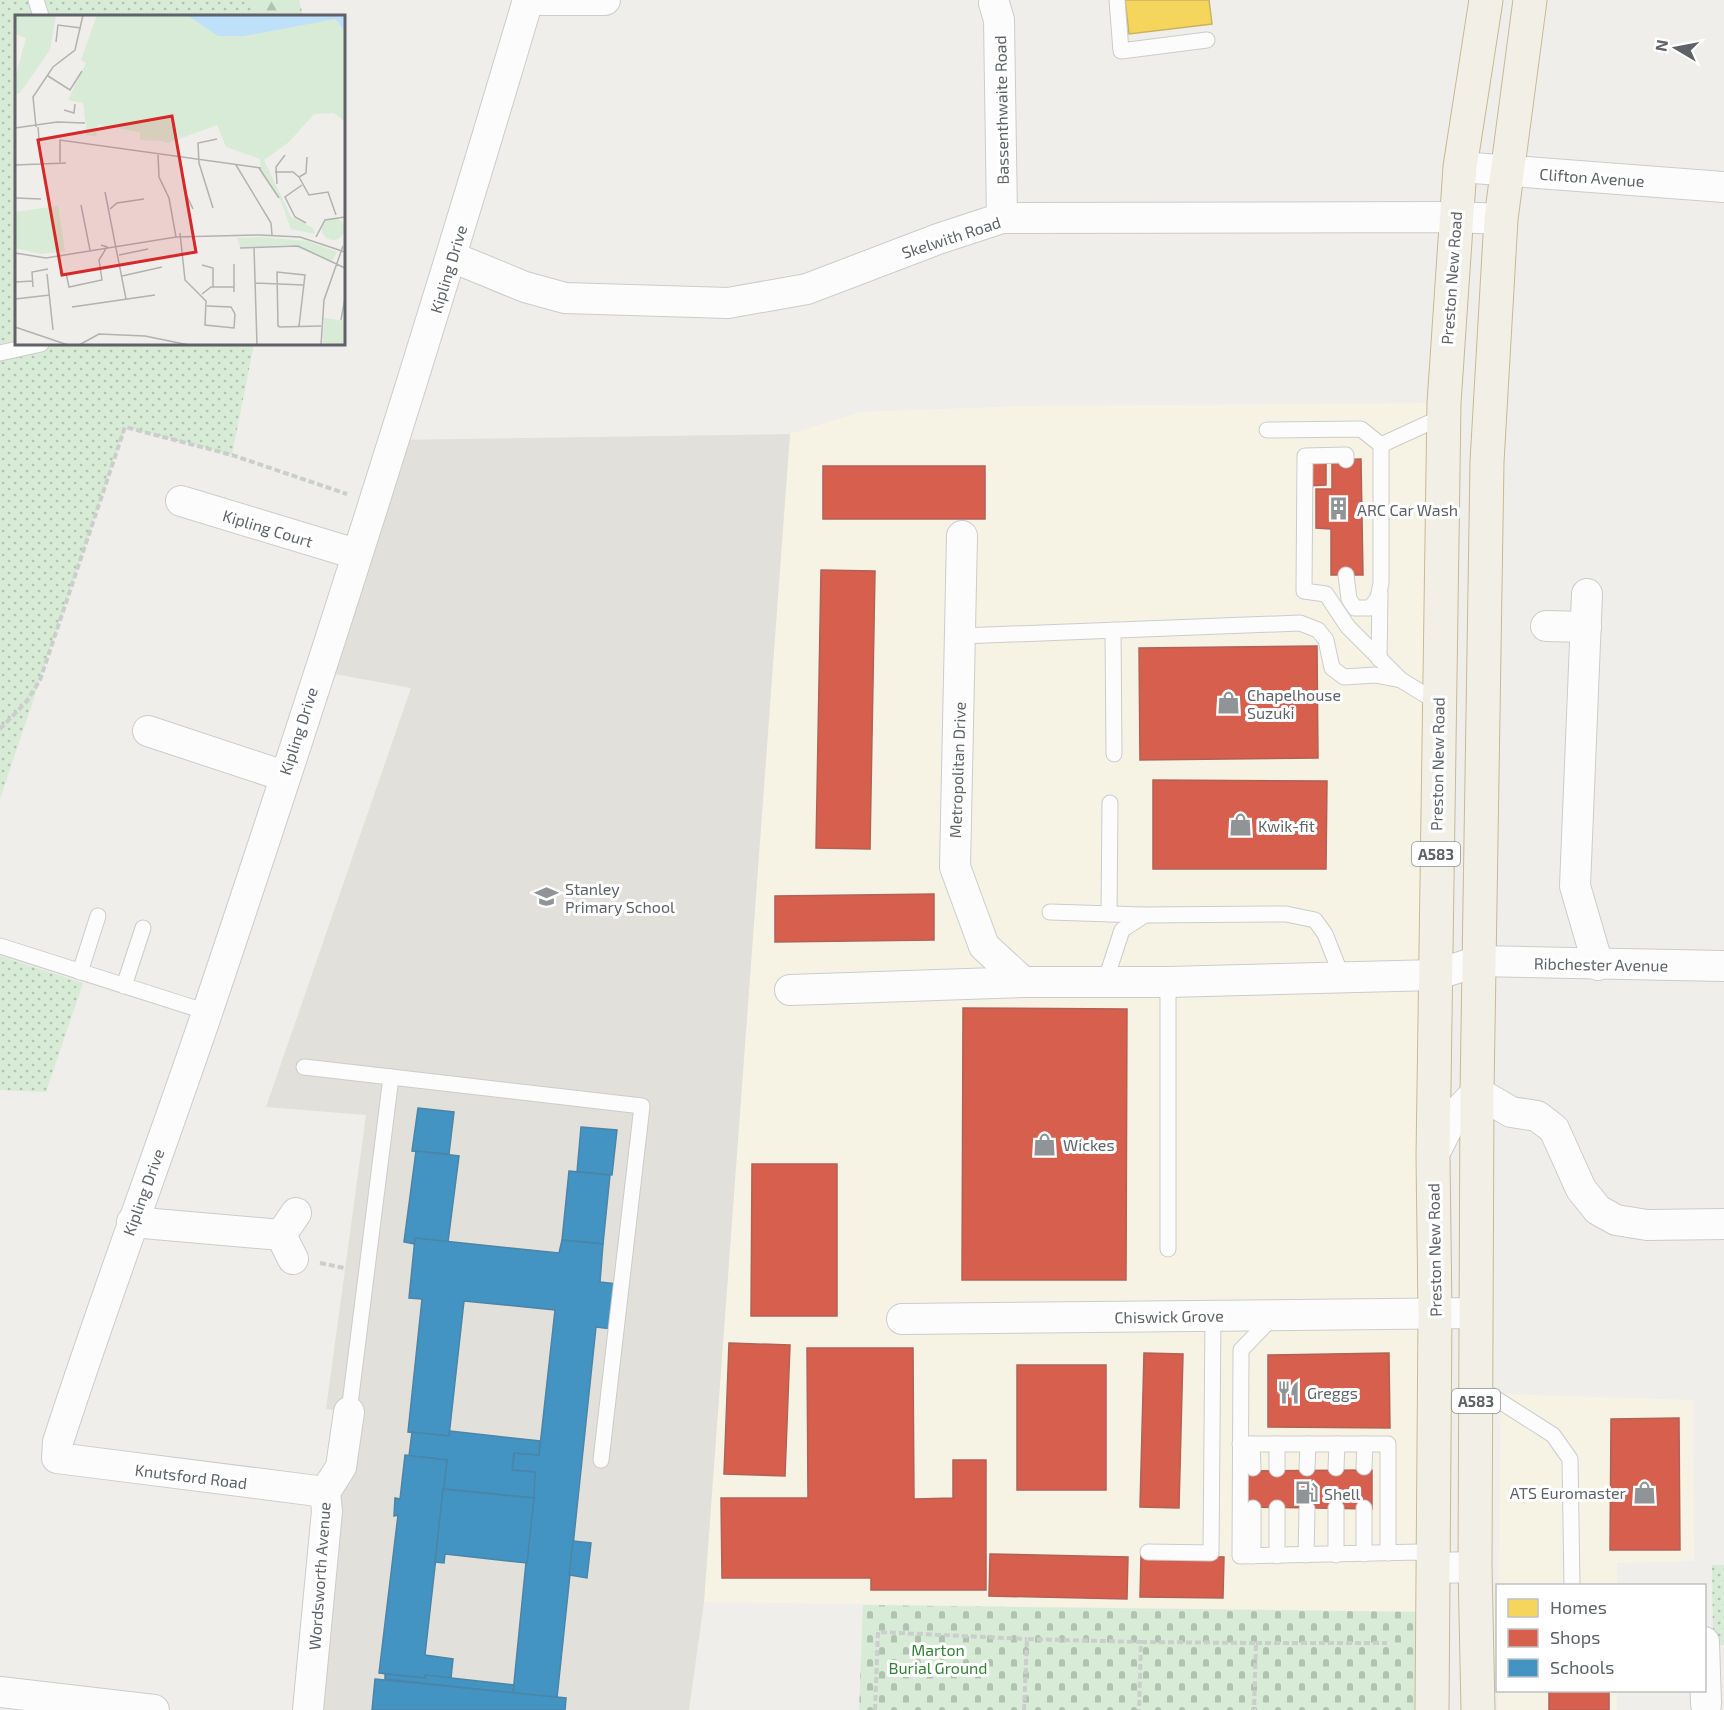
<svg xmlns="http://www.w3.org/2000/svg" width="1724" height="1710" font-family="'Exo 2',sans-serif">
<defs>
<pattern id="grass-dots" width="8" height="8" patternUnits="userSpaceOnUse" patternTransform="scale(1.5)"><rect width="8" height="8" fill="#d8ebd6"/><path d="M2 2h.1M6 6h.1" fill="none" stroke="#b2c2b1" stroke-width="1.8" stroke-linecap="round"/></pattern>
<pattern id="forest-firs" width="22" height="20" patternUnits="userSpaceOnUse" patternTransform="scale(1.5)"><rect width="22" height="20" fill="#d8ebd6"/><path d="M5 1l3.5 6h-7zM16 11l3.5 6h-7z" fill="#b2c2b1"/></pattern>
<pattern id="cemetery-stones" width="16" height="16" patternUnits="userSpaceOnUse" patternTransform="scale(1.5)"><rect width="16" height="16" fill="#d8ebd6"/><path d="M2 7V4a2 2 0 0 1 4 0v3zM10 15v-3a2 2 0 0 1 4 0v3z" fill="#b2c2b1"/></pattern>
</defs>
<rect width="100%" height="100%" fill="#efeeea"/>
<g fill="#f7f3e4">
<path d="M1444 403 1431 1612 704 1602 790 434 861 412 1022 406Z"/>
<path d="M1501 1394 1693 1400 1694 1561 1617 1563V1585L1499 1586Z"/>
<rect x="1498" y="1691" width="119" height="19"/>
</g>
<path fill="#e2e0da" d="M790 434 704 1602 689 1710H308L349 1412 326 1409 366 1115 266 1107 411 688 318 671 393 440Z"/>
<g fill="url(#grass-dots)">
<path d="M0 0H266L269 16H16V344H254L232 455 125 427 0 799Z"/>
<path d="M0 956 83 983 46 1092 0 1090Z"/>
<path d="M1712 1565H1724V1645H1713Z"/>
</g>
<path fill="url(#forest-firs)" d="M250 0H299L303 16H253Z"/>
<path fill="url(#cemetery-stones)" d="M863 1605 1431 1612 1432 1710H859Z"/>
<path fill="#f6d55c" stroke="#c9b360" stroke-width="1.5" d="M1125 0H1209L1212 24 1129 34Z"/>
<g fill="#d6604d" stroke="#b26155" stroke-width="1.5">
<path d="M1306 458H1326V485L1307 486Z"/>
<path d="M1361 459 1363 575H1331V529L1316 528V489H1332V460Z"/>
<rect x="823" y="466" width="162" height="53"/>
<path d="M821 570 875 571 870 849 816 848Z"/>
<path d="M1317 646 1318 758 1140 760 1139 648Z"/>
<path d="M1153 780 1327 781 1326 869H1153Z"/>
<path d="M934 894V940L775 942V896Z"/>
<path d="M963 1008 1127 1009 1126 1280H962Z"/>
<path d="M752 1164H837V1316H751Z"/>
<path d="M729 1343 790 1345 785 1476 724 1474Z"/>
<path d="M807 1348H913L914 1499 953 1498V1460H986V1590H871V1578H722L721 1498H808Z"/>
<path d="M1144 1353 1183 1354 1179 1508 1140 1507Z"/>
<path d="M1389 1353 1390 1428 1268 1427V1355Z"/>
<rect x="1017" y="1365" width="89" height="125"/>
<path d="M1679 1418 1680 1550H1610L1611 1419Z"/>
<path d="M1372 1470V1509L1248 1507V1471Z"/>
<path d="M990 1554 1128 1557 1127 1599 989 1596Z"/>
<path d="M1141 1555 1224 1557 1223 1598 1140 1597Z"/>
<rect x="1549" y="1690" width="60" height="20"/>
</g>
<g fill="#4393c3" stroke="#4b85a8" stroke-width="1.5">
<path d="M418 1108 454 1112 449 1154 412 1151Z"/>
<path d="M581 1127 617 1130 612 1175 577 1172Z"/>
<path d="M416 1151 459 1156 448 1242 415 1238V1244L404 1242Z"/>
<path d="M569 1171 610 1175 603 1244 562 1240Z"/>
<path d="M415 1238 559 1253 562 1240 603 1244 600 1282 617 1284 612 1329 596 1327 557 1698 513 1693 535 1472 512 1470 514 1453 539 1455 555 1310 464 1301 449 1436 408 1432 422 1299 409 1298Z"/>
<path d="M450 1431 540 1441 539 1455 514 1453 512 1470 535 1472 534 1498 443 1489 447 1460 409 1456 412 1432 449 1436Z"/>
<path d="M405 1455 447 1460 425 1655 453 1659 451 1678 425 1675V1678L379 1673 398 1515 394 1516 395 1498 400 1499Z"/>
<path d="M443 1489 534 1498 527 1563 445 1554 444 1563 435 1562Z"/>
<path d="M573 1541 591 1543 587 1578 569 1575Z"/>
<path d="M385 1674 425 1678V1675L514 1685 513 1693 385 1679Z"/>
<path d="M375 1679 566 1698 565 1710H372Z"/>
</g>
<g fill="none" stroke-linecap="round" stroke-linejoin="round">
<defs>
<g id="service">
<path d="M36 0 41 16"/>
<path d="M1117 0 1121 51 1207 40"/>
<path d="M0 353 41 344"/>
<path d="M1267 430 1361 429 1381 445"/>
<path d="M1381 445 1444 416"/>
<path d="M1346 460V455L1305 456 1304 591 1326 594 1348 627 1401 680"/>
<path d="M1346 575 1349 599 1355 608H1370L1378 598 1381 583V445"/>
<path d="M1113 630 1114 754"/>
<path d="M961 636 1300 623 1318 630 1326 640 1332 668 1344 677 1375 675 1401 680 1437 702"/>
<path d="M1379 659 1380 593"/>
<path d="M1050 912 1143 915"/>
<path d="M1109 914 1110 803"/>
<path d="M0 946 207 1012"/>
<path d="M80 972 98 916"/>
<path d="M1105 982 1122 930 1145 915 1286 914 1315 920 1325 934 1342 977"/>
<path d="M124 986 143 928"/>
<path d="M304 1067 391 1077 349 1412"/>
<path d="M391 1077 642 1106 601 1460"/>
<path d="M1168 1249V982"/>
<path d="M1274 1316 1241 1350 1240 1556 1420 1552 1430 1565"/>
<path d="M1476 1386 1553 1435 1570 1459 1572 1586"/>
<path d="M1240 1444H1388V1553"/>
<path d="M1252 1444 1253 1468"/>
<path d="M1364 1467 1365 1444"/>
<path d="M1307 1468 1308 1444"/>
<path d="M1336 1468 1337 1444"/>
<path d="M1277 1469V1444"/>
<path d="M1253 1508V1556"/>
<path d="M1277 1508V1556"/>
<path d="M1148 1552 1211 1553 1213 1315"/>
<path d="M1364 1554V1508"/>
<path d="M1306 1555 1307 1509"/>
<path d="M1336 1555V1508"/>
</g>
<g id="minor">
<path d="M528 0H605"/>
<path d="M994 3 999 20 1002 218"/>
<path d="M1460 167 1724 187"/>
<path d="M452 257 525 287 565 298 728 303 807 289 938 239 1002 218 1455 217 1501 219"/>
<path d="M181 501 356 554"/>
<path d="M962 536 955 867 984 946 1023 982"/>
<path d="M1587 594 1575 886 1598 965"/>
<path d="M1546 626 1586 627"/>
<path d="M148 731 284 776"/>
<path d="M790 990 1023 982H1168L1435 975 1479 961 1724 966"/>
<path d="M1433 1156 1453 1117 1477 1092 1511 1112 1537 1116 1554 1129 1581 1189 1598 1210 1616 1220 1647 1225 1724 1224"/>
<path d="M132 1222 281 1235 293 1259"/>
<path d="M281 1235 296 1213"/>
<path d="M902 1319 1477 1313"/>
<path d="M325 1492 57 1458 58 1442C105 1297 159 1154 208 1010 321 675 428 338 528 0"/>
<path d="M1432 1568 1475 1567"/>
<path d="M1704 1642 1706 1704"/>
<path d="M0 1692 154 1710"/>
<path d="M308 1710 327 1511 325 1492 341 1467 349 1412"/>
</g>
<g id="trunk">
<path d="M1432 1710 1435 1314 1433 1156 1444 403 1460 167 1486 0"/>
<path d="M1478 1710 1475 1567 1477 1092 1487 462 1501 219 1530 0"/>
</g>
</defs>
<use href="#service" stroke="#cbcccc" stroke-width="17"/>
<use href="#minor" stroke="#cbcccc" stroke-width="32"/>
<use href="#trunk" stroke="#c8b996" stroke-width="35"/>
<g stroke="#cacfcc" stroke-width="4" stroke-dasharray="6 3" stroke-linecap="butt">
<path d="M0 729 27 701 40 680 125 427 232 455 347 494"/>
<path d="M320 1263 344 1268"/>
<path d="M1141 1642 1256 1643 1254 1710"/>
<path d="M1256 1643H1387"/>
<path d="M875 1710 878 1632 1027 1639"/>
<path d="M1024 1710 1027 1639 1141 1642 1139 1710"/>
</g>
<use href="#service" stroke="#fdfcfc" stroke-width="15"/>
<use href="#minor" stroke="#fdfcfc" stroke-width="30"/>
<use href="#trunk" stroke="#f2f0e6" stroke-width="33"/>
</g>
<defs>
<symbol id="building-bare" viewBox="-9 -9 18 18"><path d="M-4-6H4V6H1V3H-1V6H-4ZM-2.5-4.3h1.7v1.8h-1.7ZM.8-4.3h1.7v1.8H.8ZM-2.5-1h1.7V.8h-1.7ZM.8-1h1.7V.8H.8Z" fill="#919496" stroke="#fff" stroke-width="2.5" paint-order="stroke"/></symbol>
<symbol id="shop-bare" viewBox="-9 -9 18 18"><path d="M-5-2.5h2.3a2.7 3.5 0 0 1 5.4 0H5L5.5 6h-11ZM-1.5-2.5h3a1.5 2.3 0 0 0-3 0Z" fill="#919496" stroke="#fff" stroke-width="2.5" paint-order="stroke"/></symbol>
<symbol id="school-bare" viewBox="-9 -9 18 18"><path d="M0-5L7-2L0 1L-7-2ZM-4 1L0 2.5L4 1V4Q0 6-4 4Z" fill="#919496" stroke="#fff" stroke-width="2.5" paint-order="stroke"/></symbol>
<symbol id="restaurant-bare" viewBox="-9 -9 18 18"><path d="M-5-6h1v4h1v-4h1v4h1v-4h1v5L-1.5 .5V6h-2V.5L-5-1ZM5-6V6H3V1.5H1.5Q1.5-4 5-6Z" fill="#919496" stroke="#fff" stroke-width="2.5" paint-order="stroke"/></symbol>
<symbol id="fuel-bare" viewBox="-9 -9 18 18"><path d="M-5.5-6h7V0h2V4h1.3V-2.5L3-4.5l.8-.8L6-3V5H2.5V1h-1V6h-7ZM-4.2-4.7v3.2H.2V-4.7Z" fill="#919496" stroke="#fff" stroke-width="2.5" paint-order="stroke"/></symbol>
</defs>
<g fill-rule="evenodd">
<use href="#building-bare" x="1322" y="492" width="33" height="33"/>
<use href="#shop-bare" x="1212" y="686" width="33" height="33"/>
<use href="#shop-bare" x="1224" y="808" width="33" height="33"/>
<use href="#school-bare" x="530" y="880" width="33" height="33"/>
<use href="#shop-bare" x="1028" y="1128" width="33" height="33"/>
<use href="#restaurant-bare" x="1272" y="1376" width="33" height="33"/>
<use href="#shop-bare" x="1628" y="1476" width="33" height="33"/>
<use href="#fuel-bare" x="1290" y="1476" width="33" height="33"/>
</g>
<g text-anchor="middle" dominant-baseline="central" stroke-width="6" stroke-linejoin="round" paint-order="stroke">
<g fill="#fff" stroke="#8f9295" stroke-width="1.5">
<rect x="1412" y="842" width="48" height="24" rx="4.5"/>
<rect x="1452" y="1389" width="48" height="24" rx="4.5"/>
</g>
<g font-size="15" font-weight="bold" fill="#5f6368">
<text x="1436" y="854">A583</text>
<text x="1476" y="1401">A583</text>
</g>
<g font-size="16" fill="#5f6368" stroke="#fff">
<text transform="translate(1001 110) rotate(-91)">Bassenthwaite Road</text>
<text transform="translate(1592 177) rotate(4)">Clifton Avenue</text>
<text transform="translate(951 237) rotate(-18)">Skelwith Road</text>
<text transform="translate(448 269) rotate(-73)">Kipling Drive</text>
<text transform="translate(1451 278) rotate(-86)">Preston New Road</text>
<text transform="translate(268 528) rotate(17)">Kipling Court</text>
<text transform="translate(298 731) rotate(-72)">Kipling Drive</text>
<text transform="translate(1437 764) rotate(-89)">Preston New Road</text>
<text transform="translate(957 770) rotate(-88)">Metropolitan Drive</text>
<text transform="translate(1601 964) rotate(1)">Ribchester Avenue</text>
<text transform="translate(143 1192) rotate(-70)">Kipling Drive</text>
<text transform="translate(1434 1250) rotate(-91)">Preston New Road</text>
<text transform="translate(1169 1316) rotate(-1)">Chiswick Grove</text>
<text transform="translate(191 1476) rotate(7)">Knutsford Road</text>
<text transform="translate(319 1576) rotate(-86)">Wordsworth Avenue</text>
</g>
<g font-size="16" fill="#5f6368" stroke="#fff" text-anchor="start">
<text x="1357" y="509">ARC Car Wash</text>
<text x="1247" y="694">Chapelhouse<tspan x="1247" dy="18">Suzuki</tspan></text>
<text x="1258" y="825">Kwik-fit</text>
<text x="565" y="888">Stanley<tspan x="565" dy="18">Primary School</tspan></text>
<text x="1063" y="1144">Wickes</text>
<text x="1307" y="1392">Greggs</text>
<text x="1626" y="1492" text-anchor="end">ATS Euromaster</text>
<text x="1324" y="1493">Shell</text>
</g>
<g font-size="16" fill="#348238" stroke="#fff">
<text x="938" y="1649">Marton<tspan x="938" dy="18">Burial Ground</tspan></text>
</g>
</g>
<g transform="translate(15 15)">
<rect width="330" height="330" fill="#efeeea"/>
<path d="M0 0H41L35 35 5 78 0 79V63L11 23 0 19ZM82 0H330V107L319 98 297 99 273 127 252 143 211 131 202 107 150 126 125 125V117L83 110 81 121 72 120 68 88 53 85 71 48 66 45ZM307 214a11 11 0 1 1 22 0a11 11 0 1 1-22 0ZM245 222 292 226 322 237 317 246 275 230 225 233 222 223ZM309 303 330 306V330L308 328Z" fill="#d8ebd6"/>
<path d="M314 91 325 93 328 98 313 95 299 99 274 127 249 145 276 202 298 213 300 219 276 214 265 184 246 156 245 144 211 132 202 110 153 128 146 126 203 106 212 128 251 140 263 132 290 100Z" fill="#d8ebd6"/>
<path d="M43 191 50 236 26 239 0 233V197Z" fill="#d8ebd6"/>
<path d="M172 0H330V16L320 4 229 21H203Z" fill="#bfe0f9"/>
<path fill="none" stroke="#b1b2b2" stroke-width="1.5" d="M41 27 43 10 66 13M33 61 55 75 67 56M49 95 59 98 60 89M21 112 18 82 38 52 60 35 68 0M23 112 26 149M0 113 42 107 70 108M143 140 144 162 154 183 161 222M165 142 171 179 178 194M45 147V125L246 153M0 150 51 148M221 150 256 208 257 220M244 153 264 183M260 157H278L284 162M284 162 294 180 313 177 321 200M284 162 291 158 292 142M262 169 261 152 270 140M287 170 270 182 280 202 291 208M90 177 111 284M0 183 26 184M66 190 75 235M198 193 184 148 183 128 202 124M95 194 102 188 129 184M165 218 170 265 191 286 190 310 219 313 220 299M301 222 310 205 330 202M239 232 242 330M225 233 283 231 330 253M0 238 31 243 161 222 244 220 285 222 330 237M104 240 133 234M187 250 198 253V272M51 258 54 272 87 265 84 245 92 232 86 230M32 259 38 315M107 261 147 252M0 267 18 266M240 268 288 270M18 272 17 257 33 254M219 277V249M187 279 196 272H219M0 284 35 280M192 291 216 292 220 299M57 292 140 280M326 305 330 283M284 311 290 260 262 257 263 311 265 312 306 311M0 312 53 330M64 330 84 319 130 321 174 330M306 330 309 285 328 231"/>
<path fill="#d62828" fill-opacity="0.15" stroke="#d62828" stroke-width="3" d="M157 101 181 237 47 260 23 125Z"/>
<rect width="330" height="330" fill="none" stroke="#5f6368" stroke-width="3"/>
</g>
<rect x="1496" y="1584" width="210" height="108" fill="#ffffff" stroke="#bfc1c3" stroke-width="1.5"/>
<rect x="1508" y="1599" width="30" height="18" fill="#f6d55c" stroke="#bfc1c3" stroke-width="1.5"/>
<text x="1550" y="1614" font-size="18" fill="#5f6368">Homes</text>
<rect x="1508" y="1629" width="30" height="18" fill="#d6604d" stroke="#bfc1c3" stroke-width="1.5"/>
<text x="1550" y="1644" font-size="18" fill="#5f6368">Shops</text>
<rect x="1508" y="1659" width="30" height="18" fill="#4393c3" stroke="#bfc1c3" stroke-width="1.5"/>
<text x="1550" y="1674" font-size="18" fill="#5f6368">Schools</text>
<g transform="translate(1676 48) rotate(280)" stroke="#ffffff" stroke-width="4.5" paint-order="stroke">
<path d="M0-4.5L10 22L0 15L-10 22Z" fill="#5f6368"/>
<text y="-9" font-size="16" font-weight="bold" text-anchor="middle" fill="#5f6368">N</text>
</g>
</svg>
